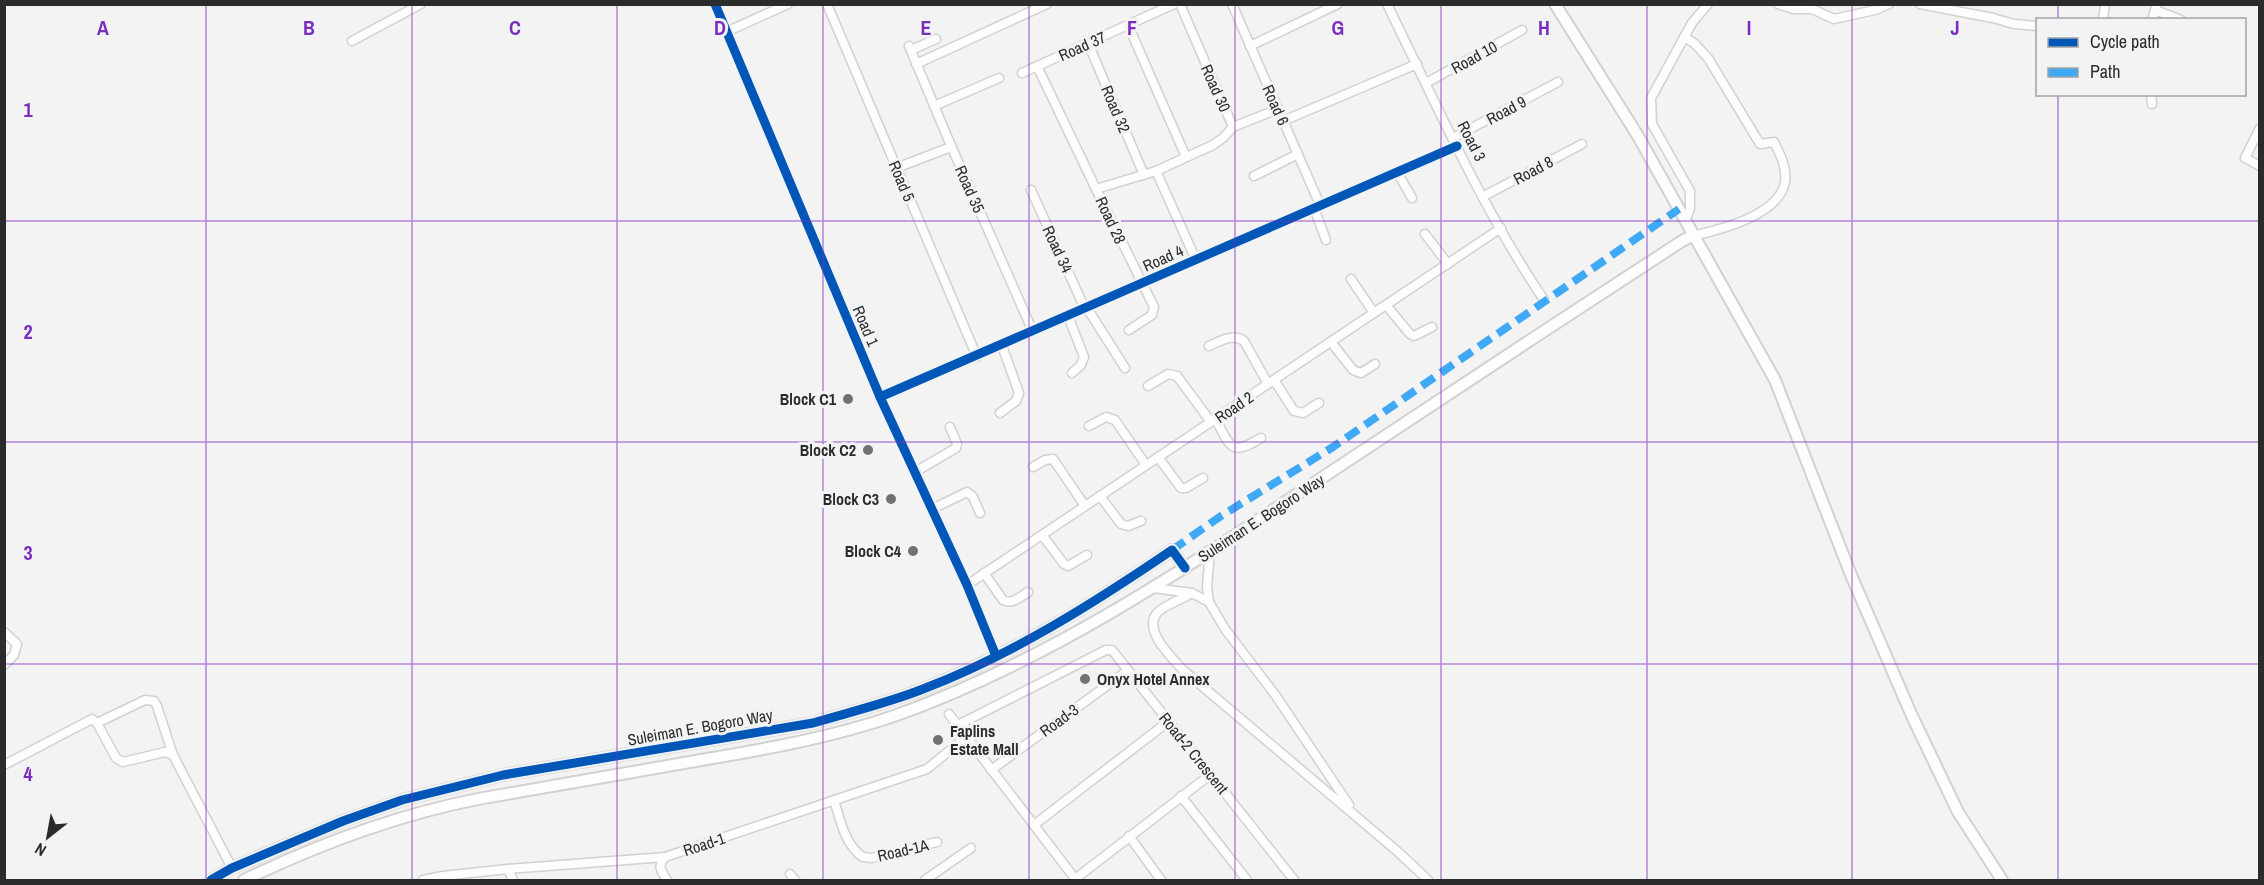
<svg xmlns="http://www.w3.org/2000/svg" width="2264" height="885" font-family="'Archivo Narrow',sans-serif">
<rect width="100%" height="100%" fill="#f3f3f3"/>
<g fill="none" stroke-linecap="round" stroke-linejoin="round">
<defs>
<g id="street">
<path d="M715 4 880 397 967 585 996 656"/>
<path d="M827 4 977 357"/>
<path d="M1180 4 1233 127 1278 109"/>
<path d="M1232 4 1320 205"/>
<path d="M1387 4C1436 104 1482 208 1544 300"/>
<path d="M1778 4 1793 9H1812L1834 19 1875 10 1889 4"/>
<path d="M1920 4 1993 18 2014 24 2038 26"/>
<path d="M2155 10 2181 20"/>
<path d="M2103 20 2105 4"/>
<path d="M2152 20 2157 4"/>
<path d="M1128 25 1186 157"/>
<path d="M726 32 788 4"/>
<path d="M1684 37 1694 43 1708 58 1760 144 1774 142C1780 154 1787 167 1785 182 1779 215 1720 230 1692 236"/>
<path d="M352 41 421 4"/>
<path d="M1088 43 1144 175"/>
<path d="M909 46 949 141 1033 332"/>
<path d="M1250 46 1338 4"/>
<path d="M911 50 936 39"/>
<path d="M916 64 1047 4"/>
<path d="M1037 66 1096 189 1156 171 1213 145 1223 138 1233 127"/>
<path d="M1022 73 1174 4"/>
<path d="M1426 83 1522 30"/>
<path d="M2151 94 2152 104"/>
<path d="M934 106 999 78"/>
<path d="M1283 121 1417 64"/>
<path d="M2260 128 2245 158 2260 166"/>
<path d="M1453 138 1558 82"/>
<path d="M896 168 951 147"/>
<path d="M1156 171 1196 260"/>
<path d="M1397 172 1412 198"/>
<path d="M1254 176 1298 154"/>
<path d="M1096 189 1154 307 1152 315 1129 330"/>
<path d="M1031 190 1085 309"/>
<path d="M1484 196 1582 144"/>
<path d="M1314 208 1326 240"/>
<path d="M1685 221 1690 209V191L1652 124 1651 98 1692 23 1708 4"/>
<path d="M1425 234 1448 264"/>
<path d="M1351 279 1374 313"/>
<path d="M1386 305 1410 334 1414 336 1432 327"/>
<path d="M1087 308 1125 368"/>
<path d="M1068 316 1084 357 1081 365 1072 373"/>
<path d="M1331 342 1353 370 1361 373 1375 364"/>
<path d="M1209 346C1220 341 1233 333 1244 341L1268 384"/>
<path d="M1274 380 1294 411 1303 413 1319 403"/>
<path d="M1148 386 1168 374 1177 376 1211 422"/>
<path d="M880 397 1457 146"/>
<path d="M1000 413 1016 401 1019 393 1002 346"/>
<path d="M1215 419C1232 447 1229 457 1261 438"/>
<path d="M1089 426 1106 417 1115 420 1146 465"/>
<path d="M1158 457 1181 488H1186L1203 478"/>
<path d="M1033 467 1045 460 1053 459 1085 506"/>
<path d="M915 472 956 448 957 444 950 427"/>
<path d="M1100 496 1121 524 1128 526 1141 521"/>
<path d="M932 509 967 492 973 497 980 513"/>
<path d="M1042 535 1064 564 1068 566 1087 555"/>
<path d="M984 573 1003 600C1012 605 1020 597 1028 592"/>
<path d="M967 585 1501 228"/>
<path d="M1153 588 1192 593 1209 602 1225 629 1276 696 1349 805"/>
<path d="M1192 593C1182 599 1168 604 1159 611 1140 628 1172 658 1183 670L1397 851 1428 880"/>
<path d="M1209 602 1207 587 1210 551"/>
<path d="M4 632 17 644 14 655 4 665"/>
<path d="M949 714 1076 880"/>
<path d="M97 723 145 700 154 701 157 706 173 755 232 868"/>
<path d="M956 726 1106 650H1112L1294 880"/>
<path d="M4 765 92 719 97 723 116 758 123 762 165 752 173 755"/>
<path d="M991 770 1127 671"/>
<path d="M1181 796 1247 880"/>
<path d="M834 800C840 819 845 846 863 857L872 858 937 842"/>
<path d="M1034 825 1169 721"/>
<path d="M1129 836 1161 880"/>
<path d="M665 857C657 866 661 871 667 880"/>
<path d="M508 869 513 880"/>
<path d="M790 874 795 880"/>
<path d="M1075 879 1211 774"/>
<path d="M423 880 443 876 508 869 665 857 927 769 966 737"/>
<path d="M925 880 971 848"/>
</g>
<g id="secondary">
<path d="M1555 4 1638 136 1775 380 1851 575 1912 716 1958 812 2002 880"/>
<path d="M211 880 232 868 343 821 402 800 503 775 813 723C850 712 888 703 923 689 1012 655 1094 603 1172 550L1185 568"/>
<path d="M244 880C319 844 397 815 478 799 554 785 631 773 707 759 771 748 833 737 894 716 1046 662 1180 572 1314 483 1436 402 1559 321 1682 241L1692 236"/>
</g>
</defs>
<use href="#street" stroke="#d1d1d1" stroke-width="11"/>
<use href="#secondary" stroke="#d1d1d1" stroke-width="14"/>
<use href="#street" stroke="#fdfdfd" stroke-width="8"/>
<use href="#secondary" stroke="#fdfdfd" stroke-width="10"/>
<path stroke="#3fa9f5" stroke-width="8" stroke-dasharray="15 8" stroke-linecap="butt" d="M1172 550 1221 516 1333 447 1679 209"/>
<defs>
<g id="cycleway">
<path d="M715 4 880 397 967 585 996 656"/>
<path d="M880 397 1457 146"/>
<path d="M211 880 232 868 343 821 402 800 503 775 813 723C850 712 888 703 923 689 1012 655 1094 603 1172 550L1185 568"/>
</g>
</defs>
<use href="#cycleway" stroke="#f2f3f4" stroke-width="13"/>
<use href="#cycleway" stroke="#0057b8" stroke-width="9"/>
</g>
<path fill="none" stroke="#7b2cbf" stroke-width="1.5" stroke-opacity="0.55" d="M206 4V880M412 4V880M617 4V880M823 4V880M1029 4V880M1235 4V880M1441 4V880M1647 4V880M1852 4V880M2058 4V20M2058 94V880M4 221H2260M4 442H2260M4 664H2260"/>
<g fill="#707171" stroke="#f2f3f4" stroke-width="2">
<circle cx="848" cy="399" r="6"/>
<circle cx="868" cy="450" r="6"/>
<circle cx="891" cy="499" r="6"/>
<circle cx="913" cy="551" r="6"/>
<circle cx="1085" cy="679" r="6"/>
<circle cx="938" cy="740" r="6"/>
</g>
<g text-anchor="middle" dominant-baseline="central" stroke-width="6" stroke-linejoin="round" paint-order="stroke">
<g font-size="16" fill="#2a2b2b" stroke="#f2f3f4">
<text transform="translate(1082 46) rotate(-24)">Road 37</text>
<text transform="translate(1474 57) rotate(-29)">Road 10</text>
<text transform="translate(1216 88) rotate(66)">Road 30</text>
<text transform="translate(1276 105) rotate(66)">Road 6</text>
<text transform="translate(1116 109) rotate(67)">Road 32</text>
<text transform="translate(1506 110) rotate(-28)">Road 9</text>
<text transform="translate(1472 141) rotate(63)">Road 3</text>
<text transform="translate(1533 170) rotate(-28)">Road 8</text>
<text transform="translate(902 181) rotate(67)">Road 5</text>
<text transform="translate(970 189) rotate(66)">Road 35</text>
<text transform="translate(1111 220) rotate(65)">Road 28</text>
<text transform="translate(1058 249) rotate(65)">Road 34</text>
<text transform="translate(1163 258) rotate(-24)">Road 4</text>
<text transform="translate(866 326) rotate(67)">Road 1</text>
<text transform="translate(1234 407) rotate(-34)">Road 2</text>
<text transform="translate(1261 518) rotate(-33)">Suleiman E. Bogoro Way</text>
<text transform="translate(1059 720) rotate(-36)">Road-3</text>
<text transform="translate(700 727) rotate(-10)">Suleiman E. Bogoro Way</text>
<text transform="translate(1194 753) rotate(51)">Road-2 Crescent</text>
<text transform="translate(704 844) rotate(-18)">Road-1</text>
<text transform="translate(903 850) rotate(-13)">Road-1A</text>
</g>
<g font-size="16" font-weight="bold" fill="#2a2b2b" stroke="#f2f3f4" text-anchor="end">
<text x="836" y="399">Block C1</text>
<text x="856" y="450">Block C2</text>
<text x="879" y="499">Block C3</text>
<text x="901" y="551">Block C4</text>
<text x="1097" y="679" text-anchor="start">Onyx Hotel Annex</text>
<text x="950" y="731" text-anchor="start">Faplins<tspan x="950" dy="18">Estate Mall</tspan></text>
</g>
</g>
<g font-size="20" text-anchor="middle" font-weight="bold" fill="#7b2cbf" stroke="#f2f3f4" stroke-width="6" stroke-linejoin="round" paint-order="stroke">
<text x="103" y="35">A</text>
<text x="309" y="35">B</text>
<text x="515" y="35">C</text>
<text x="720" y="35">D</text>
<text x="926" y="35">E</text>
<text x="1132" y="35">F</text>
<text x="1338" y="35">G</text>
<text x="1544" y="35">H</text>
<text x="1749" y="35">I</text>
<text x="1955" y="35">J</text>
<text x="28" y="117">1</text>
<text x="28" y="339">2</text>
<text x="28" y="560">3</text>
<text x="28" y="781">4</text>
</g>
<rect width="2264" height="885" fill="none" stroke="#2a2b2b" stroke-width="12"/>
<rect x="2036" y="18" width="210" height="78" fill="#f2f3f4" stroke="#a2a3a4" stroke-width="1.5"/>
<rect x="2048" y="38" width="30" height="9" fill="#0057b8" stroke="#a2a3a4" stroke-width="1.5"/>
<text x="2090" y="48" font-size="18" fill="#2a2b2b">Cycle path</text>
<rect x="2048" y="68" width="30" height="9" fill="#3fa9f5" stroke="#a2a3a4" stroke-width="1.5"/>
<text x="2090" y="78" font-size="18" fill="#2a2b2b">Path</text>
<g transform="translate(48 837) rotate(211)" stroke="#f2f3f4" stroke-width="4.5" paint-order="stroke">
<path d="M0-4.5L10 22L0 15L-10 22Z" fill="#2a2b2b"/>
<text y="-9" font-size="16" font-weight="bold" text-anchor="middle" fill="#2a2b2b">N</text>
</g>
</svg>
